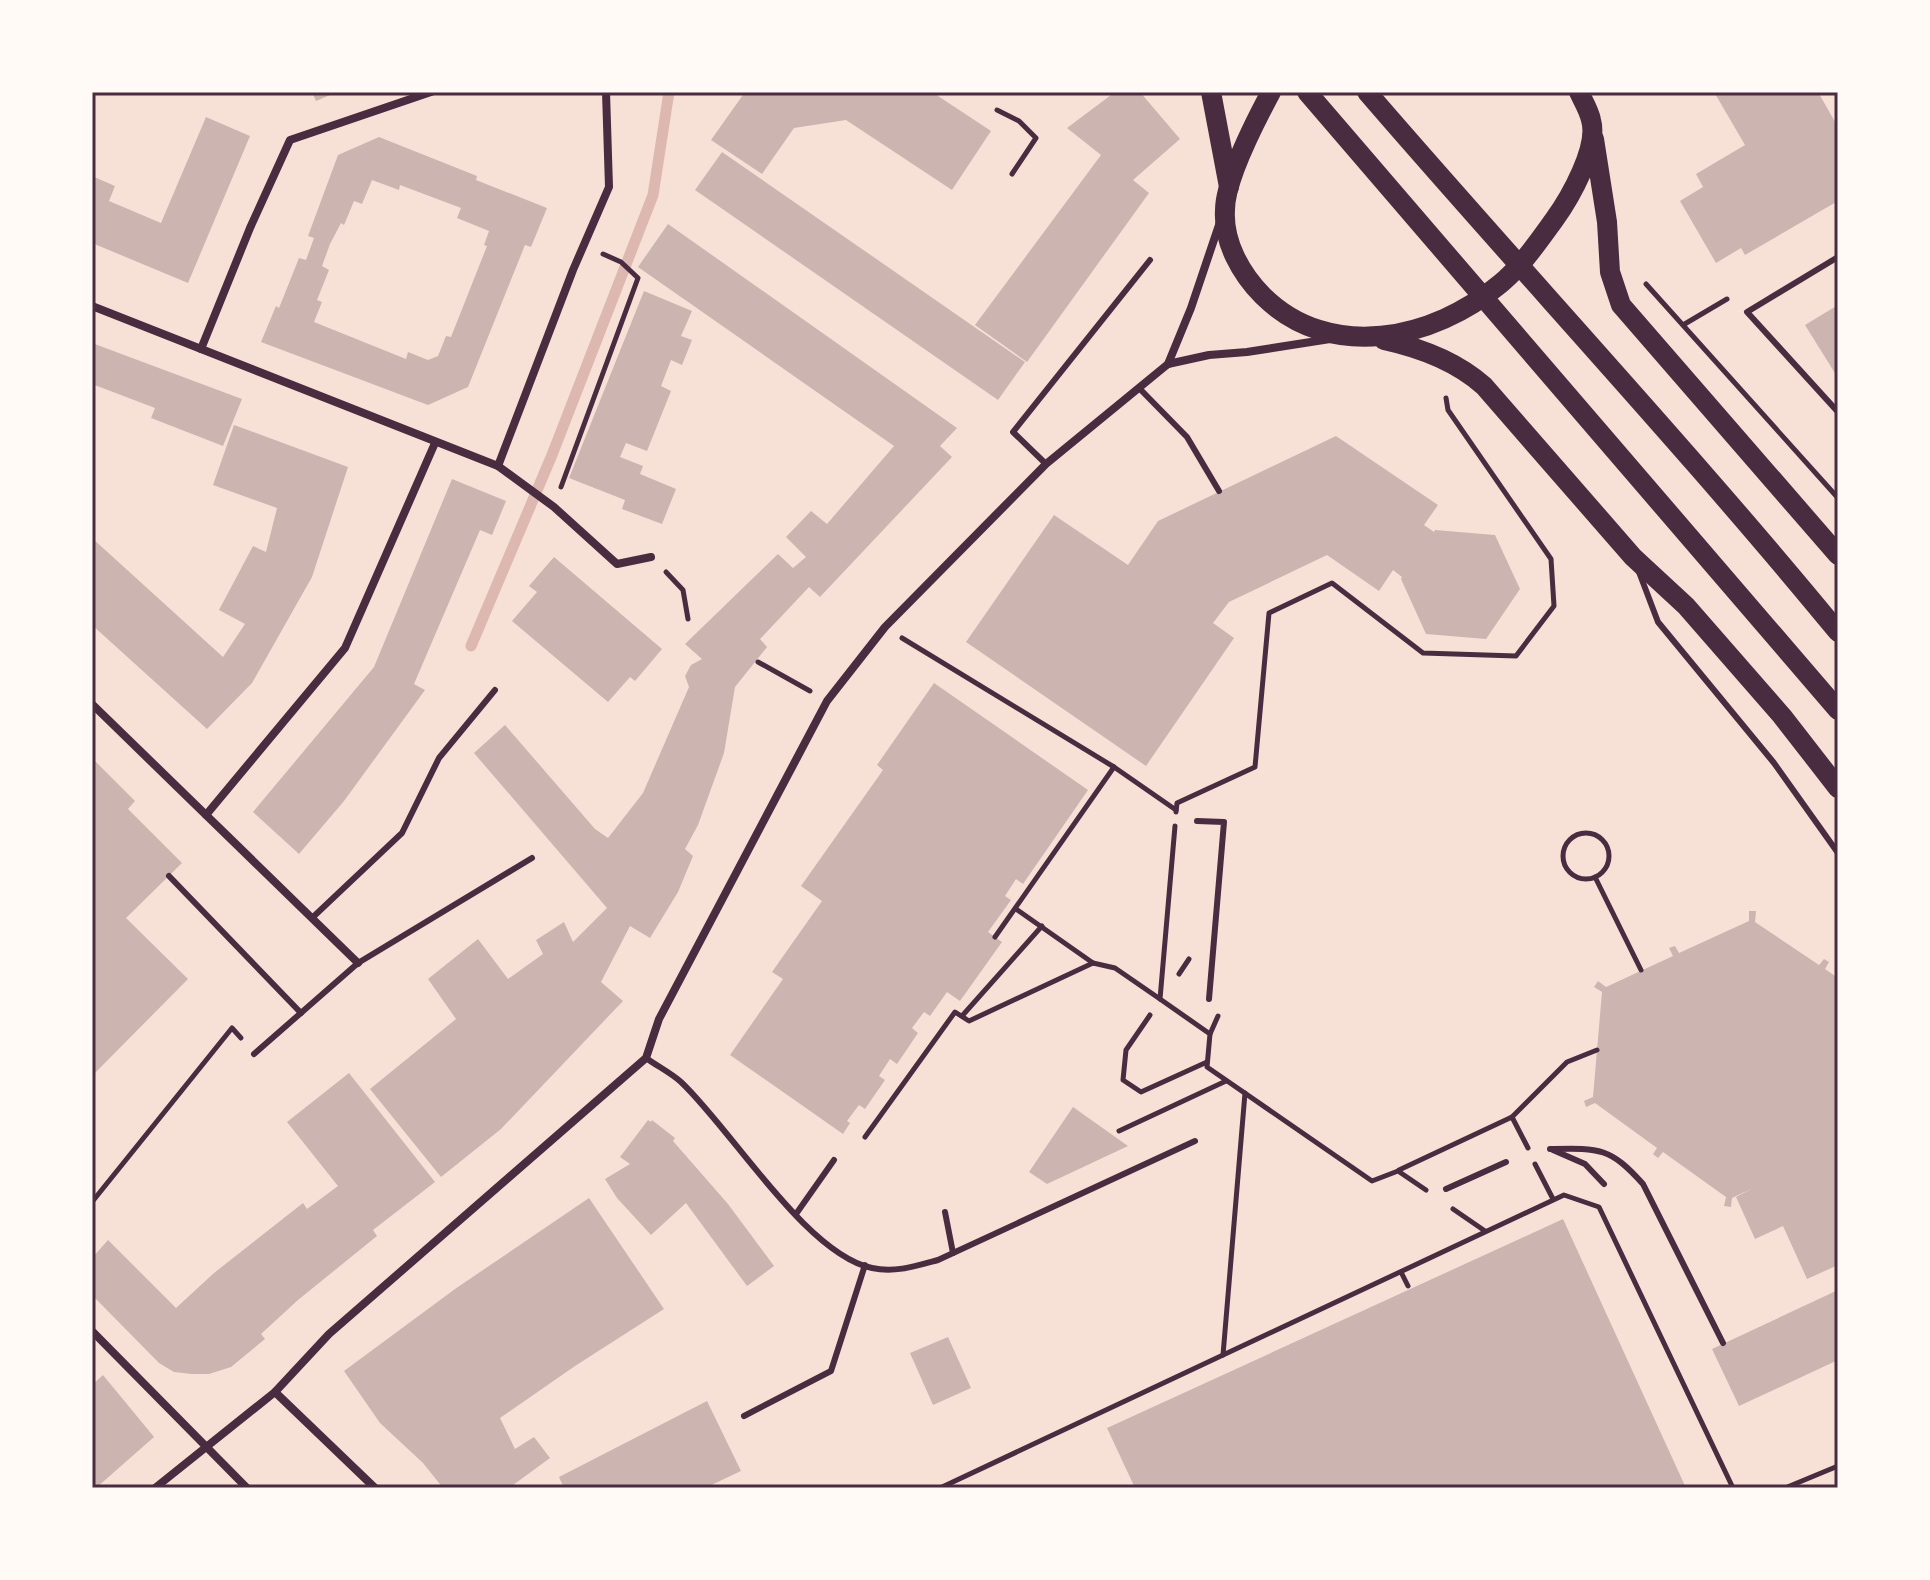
<svg xmlns="http://www.w3.org/2000/svg" width="1930" height="1580" font-family="'Varela Round',sans-serif">
<rect width="100%" height="100%" fill="#f7e1d7"/>
<g fill="none" stroke-linecap="round" stroke-linejoin="round">
<path stroke="#dcb8b0" stroke-width="11" d="M471 646 552 455 653 195 669 92"/>
</g>
<g fill="#ccb4b1" fill-rule="evenodd">
<path d="M312 92H337L316 101Z"/>
<path d="M745 92H932L991 131 952 190 846 120 794 128 762 174 711 140Z"/>
<path d="M1115 92H1140L1180 139 1133 180 1149 193 1027 362 975 325 1101 155 1067 128Z"/>
<path d="M1714 92H1818L1838 127V201L1745 255 1741 248 1716 263 1680 201 1703 187 1696 174 1745 145Z"/>
<path d="M206 117 250 136 188 283 92 243V176L115 186 109 201 161 223Z"/>
<path d="M379 137 477 176 476 180 547 208 531 247 525 245 468 387 428 405 261 342 276 306 279 308 299 258 306 260 314 238 308 236 338 155ZM372 180 399 190 400 185 461 208 457 218 489 231 484 245 487 246 451 337 446 336 438 356 428 360 408 352 406 359 314 322 322 302 317 300 329 270 322 266 330 244 341 223 344 225 354 201 362 204Z"/>
<path d="M722 152 1025 362 998 400 695 190Z"/>
<path d="M668 224 957 428 940 446 952 457 820 597 809 587 760 639 767 647 735 687 724 753 698 825 685 849 693 856 678 892 650 938 630 926 601 982 623 1001 501 1129 441 1177 370 1089 456 1019 428 979 478 939 508 979 543 954 536 940 564 922 573 942 607 908 474 753 505 725 595 829 608 838 643 793 689 687 685 676 691 665 702 659 685 644 778 554 793 568 806 557 786 537 811 511 827 524 894 446 638 267Z"/>
<path d="M644 291 692 311 681 336 692 340 682 365 671 360 661 386 671 391 647 451 626 443 620 457 643 466 640 474 676 489 662 524 622 509 625 500 569 478Z"/>
<path d="M1838 305V378L1805 325Z"/>
<path d="M92 343 242 399 223 446 151 418 155 408 92 384Z"/>
<path d="M234 425 348 467 312 577 252 683 207 729 92 625V538L223 657 245 624 219 610 253 546 266 552 277 508 213 485Z"/>
<path d="M1336 436 1438 505 1424 525 1434 532 1435 530 1495 535 1520 589 1486 639 1426 634 1401 579 1402 577 1393 570 1379 591 1327 555 1229 602 1213 623 1234 638 1146 766 966 642 1054 515 1128 565 1158 521Z"/>
<path d="M452 479 506 501 492 535 480 530 414 684 425 690 344 801 299 854 253 812 374 667Z"/>
<path d="M554 557 662 649 635 681 630 677 608 702 512 621 537 592 529 586Z"/>
<path d="M934 683 1088 790 1023 884 1016 879 1005 896 1011 900 988 932 1002 942 960 1001 947 992 930 1016 924 1012 912 1028 918 1033 897 1064 890 1059 879 1076 885 1080 865 1109 859 1105 847 1121 850 1123 843 1134 730 1055 783 979 772 972 822 901 801 886 883 770 877 765Z"/>
<path d="M92 758 135 801 128 809 182 863 126 918 188 979 92 1076Z"/>
<path d="M1749 911H1756L1755 922 1819 965 1824 959 1829 962 1825 969 1838 978V1265L1807 1279 1783 1226 1755 1239 1736 1197 1753 1188 1732 1198 1731 1207 1724 1206 1726 1197 1663 1152 1658 1158 1653 1154 1657 1148 1595 1103 1586 1107 1584 1101 1593 1097 1602 992 1594 987 1598 981 1606 987 1673 956 1669 948 1675 946 1679 953 1749 921Z"/>
<path d="M349 1073 435 1182 373 1230 377 1236 298 1300 261 1334 265 1339 231 1367 209 1374H192L174 1372 159 1363 92 1295V1258L108 1240 176 1308 214 1273 303 1203 307 1209 338 1186 287 1122Z"/>
<path d="M1073 1107 1128 1146 1047 1184 1029 1172Z"/>
<path d="M648 1120 651 1122 652 1120 675 1138 673 1141 728 1204 774 1266 747 1286 686 1203 651 1235 617 1198 605 1179 630 1164 620 1157Z"/>
<path d="M589 1198 664 1309 575 1366 500 1418 515 1449 534 1437 550 1458 509 1488H443L423 1463 380 1423 344 1371 455 1289Z"/>
<path d="M1563 1219 1686 1488H1135L1107 1428Z"/>
<path d="M1838 1290V1360L1739 1406 1712 1349Z"/>
<path d="M948 1337 971 1388 933 1405 910 1353Z"/>
<path d="M103 1375 154 1437 96 1488H92V1385Z"/>
<path d="M707 1401 741 1471 705 1488H564L559 1477Z"/>
</g>
<g fill="none" stroke-linecap="round" stroke-linejoin="round">
<g stroke="#4a2c40" stroke-width="5">
<path d="M997 110 1019 121 1036 138 1012 174"/>
<path d="M1646 284 1838 498"/>
<path d="M1683 325 1727 299"/>
<path d="M561 487 638 278 621 262 603 254"/>
<path d="M666 572 683 590 688 619"/>
<path d="M902 638 1114 767 1176 810"/>
<path d="M758 662 810 691"/>
<path d="M1176 812 1177 803 1255 767 1269 613 1332 583 1423 653 1516 656 1554 606 1551 559 1448 410 1446 398"/>
<path d="M1175 826 1160 999 1210 1034 1207 1067 1372 1181 1398 1171 1426 1190"/>
<circle cx="1586" cy="856" r="23"/>
<path d="M1595 877 1641 970"/>
<path d="M1016 909 1093 963"/>
<path d="M995 937 1114 767"/>
<path d="M1179 974 1189 959"/>
<path d="M1150 1015 1126 1050 1123 1080 1141 1092 1207 1062"/>
<path d="M962 1016 1042 926"/>
<path d="M1210 1034 1218 1016"/>
<path d="M1512 1117 1528 1148"/>
<path d="M1119 1131 1226 1081"/>
<path d="M865 1137 955 1012 969 1021 1093 963 1115 968 1160 999"/>
<path d="M1535 1164 1553 1199"/>
<path d="M1399 1170 1512 1117 1567 1062 1597 1050"/>
<path d="M92 1202 232 1028 241 1038"/>
<path d="M1453 1209 1485 1231"/>
<path d="M1401 1272 1408 1286"/>
<path d="M1223 1355 1245 1093"/>
<path d="M940 1488 1564 1195 1599 1207 1733 1488"/>
<path d="M1785 1488 1838 1466"/>
</g>
<g stroke="#4a2c40" stroke-width="6">
<path d="M1838 257 1747 312 1838 412"/>
<path d="M1139 388 1187 437 1219 491"/>
<path d="M1046 464 1013 432 1150 260"/>
<path d="M1639 572 1658 622 1774 763 1838 853"/>
<path d="M1197 821 1224 822 1209 999"/>
<path d="M169 876 301 1013"/>
<path d="M312 918 402 833 439 758 495 690"/>
<path d="M254 1054 358 963 532 858"/>
<path d="M646 1058C657 1066 671 1073 681 1082 732 1130 806 1254 872 1268 895 1273 916 1266 938 1260L1195 1141"/>
<path d="M1550 1149C1599 1148 1610 1147 1643 1184L1723 1343"/>
<path d="M1553 1150 1585 1164 1604 1184"/>
<path d="M1446 1189 1506 1162"/>
<path d="M945 1212 953 1253"/>
<path d="M796 1214 834 1160"/>
<path d="M744 1416 831 1371 865 1265"/>
</g>
<g stroke="#4a2c40" stroke-width="8">
<path d="M92 306 498 466 554 507 617 564 651 557"/>
<path d="M201 349 250 228 290 140 431 92"/>
<path d="M1168 364 1191 308 1220 222"/>
<path d="M498 466 573 270 609 187 606 92"/>
<path d="M92 704 358 963"/>
<path d="M206 815 345 648 435 443"/>
<path d="M92 1331 247 1488"/>
<path d="M275 1392 375 1488"/>
<path d="M155 1488 275 1392 329 1334 646 1058 659 1019 827 701 885 627 1046 464 1168 364 1209 355 1247 352 1330 339"/>
</g>
<g stroke="#4a2c40" stroke-width="20">
<path d="M1211 92 1229 187"/>
<path d="M1271 92C1256 120 1225 179 1225 210 1223 242 1241 274 1263 296 1330 362 1433 340 1500 284 1521 267 1538 242 1554 220 1570 198 1599 147 1591 120 1589 110 1583 101 1579 92"/>
<path d="M1307 92 1838 710"/>
<path d="M1367 92C1523 273 1686 447 1838 632"/>
<path d="M1594 139 1607 222 1610 272 1621 305 1838 555"/>
<path d="M1384 340C1421 348 1456 361 1484 386L1633 557 1686 606 1782 716 1838 788"/>
</g>
</g>
<rect width="1930" height="1580" fill="none" stroke="#fffaf5" stroke-width="188"/>
<rect x="94" y="94" width="1742" height="1392" fill="none" stroke="#4a2c40" stroke-width="3"/>
</svg>
